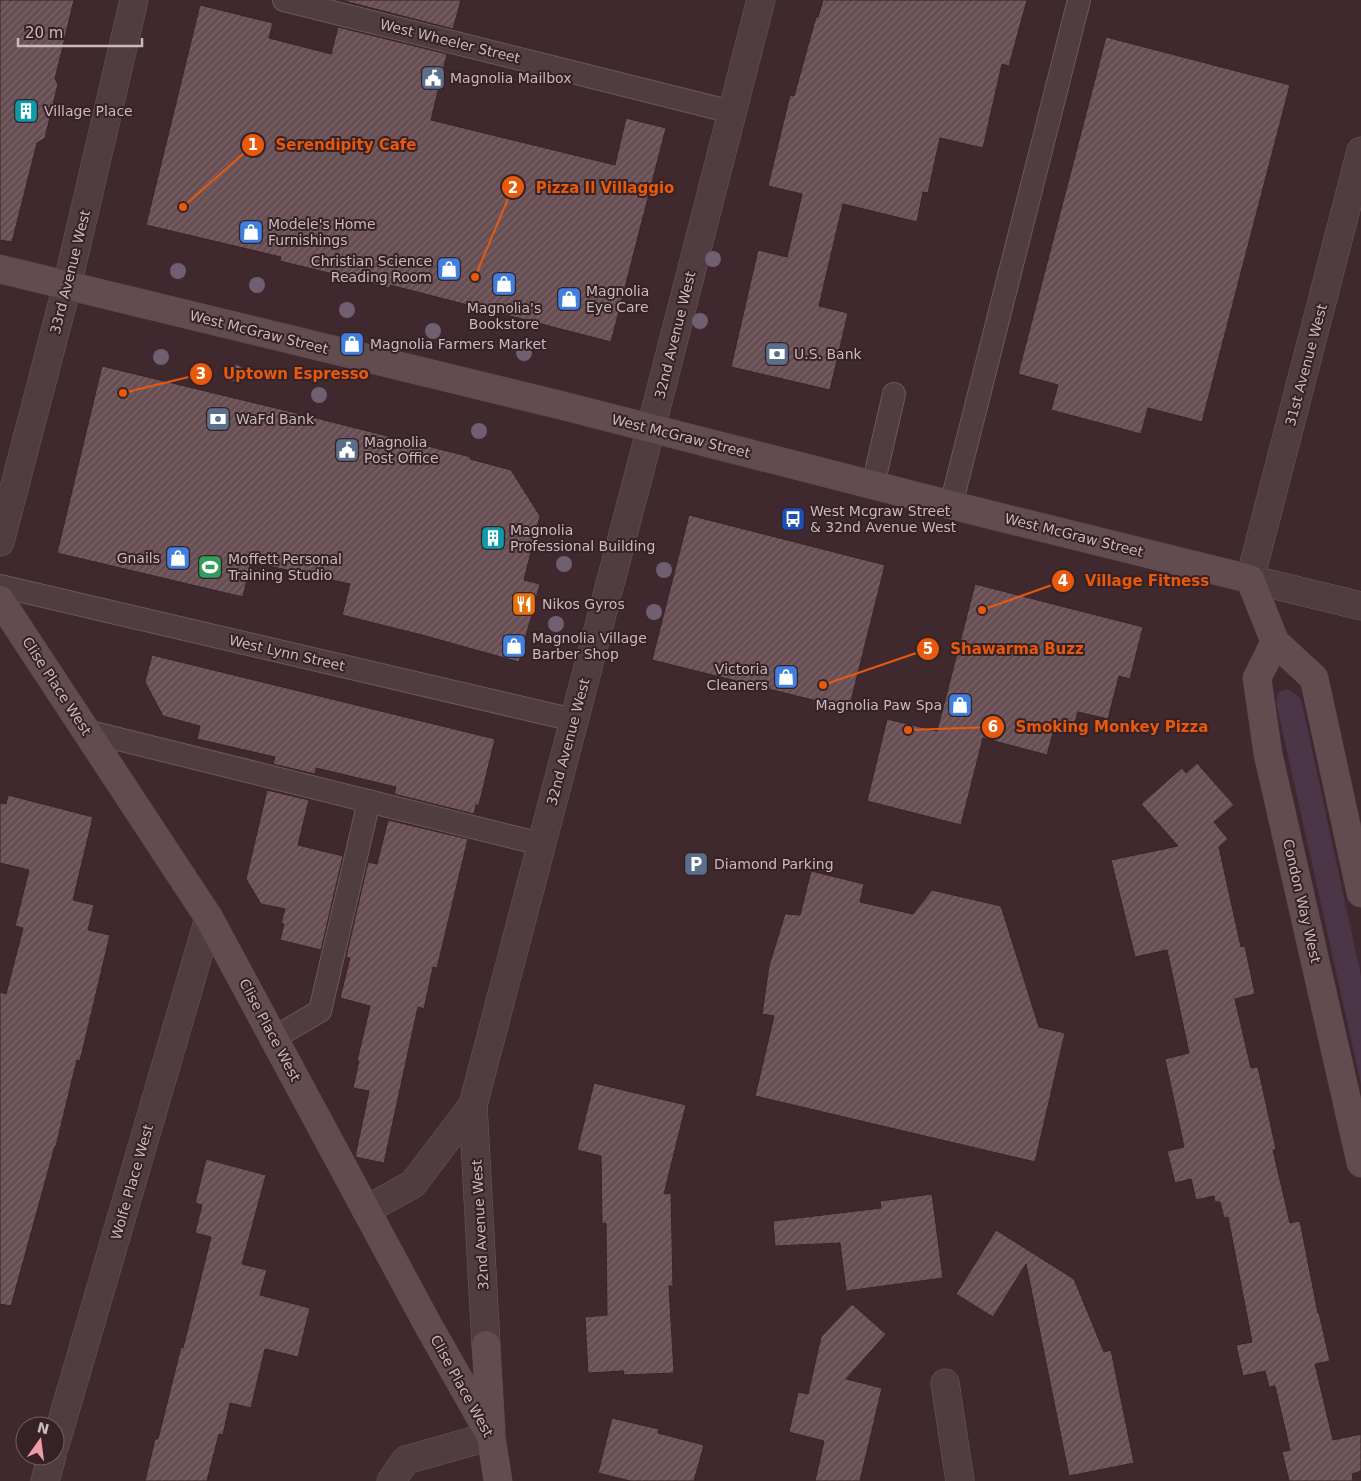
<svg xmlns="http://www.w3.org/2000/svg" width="1361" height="1481" font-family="'DejaVu Sans',sans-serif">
<defs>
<pattern id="building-hatch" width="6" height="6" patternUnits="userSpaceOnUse" patternTransform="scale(1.25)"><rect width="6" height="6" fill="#674e53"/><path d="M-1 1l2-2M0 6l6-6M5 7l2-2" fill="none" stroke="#7b656a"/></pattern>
</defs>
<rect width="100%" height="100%" fill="#40292e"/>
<path fill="#4b3547" d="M1286 689 1294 693 1301 699 1361 976V1084L1276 702 1278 693Z"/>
<g fill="url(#building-hatch)" stroke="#382428">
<path d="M0 0H74L55 79 58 84 45 138 37 143 12 242 0 240Z"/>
<path d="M344 0H461L453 29 344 1Z"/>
<path d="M823 0H1027L1009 66 1002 64 983 148 940 138 928 193 923 192 917 222 843 204 819 306 848 313 830 390 731 367 758 250 787 257 802 194 768 186 790 95 794 96 816 17H818Z"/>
<path d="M200 5 273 23 269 38 331 54 338 27 447 54 431 120 615 165 626 118 666 128 611 342 390 285V288L280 261 281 257 146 225Z"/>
<path d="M1106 37 1290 85 1202 422 1148 408 1141 434 1051 410 1058 385 1018 374Z"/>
<path d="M102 366 288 411 471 457 470 459 511 470 540 516 524 580 540 584 519 662 422 635 342 615 350 584 251 562 243 597 57 553Z"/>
<path d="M689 515 885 565 849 709 652 660Z"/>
<path d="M975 584 1143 627 1130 679 1119 676 1108 719 1078 712 1074 726 1056 722 1047 755 983 738 961 825 867 801 887 719 937 731Z"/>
<path d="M152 655 495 739 479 805H476L474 814 394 794 396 787 316 768 315 774 273 764 275 757 197 739 200 726 163 716 145 682Z"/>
<path d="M1197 763 1234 805 1214 822 1228 839 1219 847 1241 947 1245 946 1255 994 1235 999 1251 1068 1258 1067 1276 1149 1273 1150 1290 1223 1300 1221 1318 1313H1319L1330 1361 1315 1364 1333 1440 1361 1434V1471L1352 1474 1353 1481H1289L1282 1452 1290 1450 1275 1386 1269 1387 1265 1371 1243 1376 1236 1345 1252 1342 1228 1217 1224 1218 1220 1202H1215L1214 1196 1196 1200 1191 1179 1175 1183 1167 1151 1184 1147 1165 1059 1189 1053 1167 950 1135 957 1111 860 1178 846 1141 804 1182 768 1186 773Z"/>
<path d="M267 790 309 800 298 845 343 856 321 950 280 940 284 924 281 923 285 909 261 904 246 879Z"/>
<path d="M8 795 93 817 73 900 94 905 88 930 110 935 80 1061 77 1060 56 1146H55L11 1306 0 1304V992L6 994 23 928 15 926 29 870 0 863V803L6 804Z"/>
<path d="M388 820 468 839 437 968 433 967 424 1009 418 1007 384 1163 355 1157 369 1091 353 1088 359 1061H357L370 1006 340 998 350 958 346 957 368 862 377 864Z"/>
<path d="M811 871 864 884 860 902 913 914 932 890 1001 906 1039 1027 1065 1033 1035 1162 755 1096 774 1016 762 1014 769 966 785 914 800 915Z"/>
<path d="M594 1083 686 1105 664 1194 671 1193 673 1286H669L674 1373 623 1375 624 1371 588 1373 585 1317 607 1315 606 1223 602 1224 601 1156 577 1150Z"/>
<path d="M206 1159 266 1175 242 1264 267 1270 260 1295 310 1308 298 1357 265 1349 251 1408 230 1403 223 1435 219 1434 207 1481H145L155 1439H158L181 1347 183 1348 211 1237 195 1233 202 1205 195 1203Z"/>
<path d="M932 1194 943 1278 846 1291 840 1243 775 1246 773 1221 881 1208 880 1201Z"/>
<path d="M996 1230 1074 1279 1104 1352 1111 1350 1134 1463 1069 1476 1026 1264 993 1317 956 1294Z"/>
<path d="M852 1304 886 1334 846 1379 882 1388 860 1481H815L824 1441 789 1432 798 1392 808 1394 821 1337Z"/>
<path d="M612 1418 659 1429 658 1433 704 1445 694 1481H630L598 1473Z"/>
</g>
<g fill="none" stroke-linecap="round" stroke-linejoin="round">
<defs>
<g id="service">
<path d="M284 0 732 112"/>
<path d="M873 485 894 394"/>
<path d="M951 505 1079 0"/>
<path d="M0 586 574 720"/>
<path d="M86 731 541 844"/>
<path d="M274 1038 320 1011 369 801"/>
</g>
<g id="minor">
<path d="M0 542 67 286 134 0"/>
<path d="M1250 579 1361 151"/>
<path d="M945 1383 960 1481"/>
<path d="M55 1445 209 918"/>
<path d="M45 1481 52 1456"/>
<path d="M391 1481 406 1460 491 1436"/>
</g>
<g id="tertiary">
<path d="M1250 579 1361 606"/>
<path d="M366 1210 413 1184 473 1105"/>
<path d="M486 1345 473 1105 651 428 761 0"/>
</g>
<g id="secondary">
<path d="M0 269 564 406 951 505 1250 579 1275 642 1314 678 1361 893"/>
<path d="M0 600 209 918 428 1325 491 1436 498 1481"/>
<path d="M1275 642 1257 678 1268 754 1361 1163"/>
<path d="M486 1345 491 1429"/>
</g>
</defs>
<use href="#service" stroke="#6b585c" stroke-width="24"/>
<use href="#minor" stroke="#6b585c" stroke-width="29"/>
<use href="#tertiary" stroke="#6b585c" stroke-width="29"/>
<use href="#secondary" stroke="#5a474a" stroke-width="29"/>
<use href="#service" stroke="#503d41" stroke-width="22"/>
<use href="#minor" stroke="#503d41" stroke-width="28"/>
<use href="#tertiary" stroke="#503d41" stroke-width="28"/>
<use href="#secondary" stroke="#634c4f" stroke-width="28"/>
</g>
<g fill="#705e71">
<circle cx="713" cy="259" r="8"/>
<circle cx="178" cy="271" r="8"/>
<circle cx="257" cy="285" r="8"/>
<circle cx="347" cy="310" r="8"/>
<circle cx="700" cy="321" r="8"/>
<circle cx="433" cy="331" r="8"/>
<circle cx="524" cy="353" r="8"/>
<circle cx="161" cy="357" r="8"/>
<circle cx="235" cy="373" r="8"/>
<circle cx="319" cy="395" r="8"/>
<circle cx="479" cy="431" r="8"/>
<circle cx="564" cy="564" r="8"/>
<circle cx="664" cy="570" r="8"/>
<circle cx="654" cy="612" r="8"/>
<circle cx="556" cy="624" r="8"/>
</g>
<defs>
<symbol id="civic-square" viewBox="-11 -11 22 22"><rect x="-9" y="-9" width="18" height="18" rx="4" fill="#5c6f8a" stroke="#362226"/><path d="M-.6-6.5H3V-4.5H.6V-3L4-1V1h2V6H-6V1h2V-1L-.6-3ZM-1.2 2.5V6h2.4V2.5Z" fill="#fff"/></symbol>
<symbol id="building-square" viewBox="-11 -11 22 22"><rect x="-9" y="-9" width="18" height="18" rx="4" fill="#0f9aa8" stroke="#362226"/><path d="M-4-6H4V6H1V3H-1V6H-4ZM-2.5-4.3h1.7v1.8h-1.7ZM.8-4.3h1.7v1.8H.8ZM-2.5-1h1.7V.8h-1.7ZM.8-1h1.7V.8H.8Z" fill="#fff"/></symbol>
<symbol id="shop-square" viewBox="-11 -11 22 22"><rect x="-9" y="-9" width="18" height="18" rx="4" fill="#3f7fe0" stroke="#362226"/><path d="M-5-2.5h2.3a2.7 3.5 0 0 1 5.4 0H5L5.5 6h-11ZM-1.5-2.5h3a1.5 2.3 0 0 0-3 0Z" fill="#fff"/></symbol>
<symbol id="bank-square" viewBox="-11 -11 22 22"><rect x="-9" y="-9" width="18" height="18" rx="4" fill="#5c6f8a" stroke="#362226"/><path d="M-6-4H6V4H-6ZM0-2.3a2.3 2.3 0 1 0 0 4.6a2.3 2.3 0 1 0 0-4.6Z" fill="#fff"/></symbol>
<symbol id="bus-square" viewBox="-11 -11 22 22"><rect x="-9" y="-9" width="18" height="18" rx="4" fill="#1a4fb4" stroke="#362226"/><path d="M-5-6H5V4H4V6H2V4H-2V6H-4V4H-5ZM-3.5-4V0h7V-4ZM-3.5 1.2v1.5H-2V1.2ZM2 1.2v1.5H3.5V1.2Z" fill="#fff"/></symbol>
<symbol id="stadium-square" viewBox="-11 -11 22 22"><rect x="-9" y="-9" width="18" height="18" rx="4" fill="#2e9e5b" stroke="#362226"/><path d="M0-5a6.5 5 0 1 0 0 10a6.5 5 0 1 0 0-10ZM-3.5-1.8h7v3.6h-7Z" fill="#fff"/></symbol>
<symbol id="restaurant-square" viewBox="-11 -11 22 22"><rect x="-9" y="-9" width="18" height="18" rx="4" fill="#e8710a" stroke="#362226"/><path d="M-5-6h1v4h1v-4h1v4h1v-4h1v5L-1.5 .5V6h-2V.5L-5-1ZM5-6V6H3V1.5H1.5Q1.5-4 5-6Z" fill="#fff"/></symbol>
<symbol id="parking-square" viewBox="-11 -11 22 22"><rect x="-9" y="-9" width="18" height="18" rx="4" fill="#5c6f8a" stroke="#362226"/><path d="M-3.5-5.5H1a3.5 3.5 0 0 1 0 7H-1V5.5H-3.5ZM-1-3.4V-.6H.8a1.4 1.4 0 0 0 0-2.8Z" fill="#fff"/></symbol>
</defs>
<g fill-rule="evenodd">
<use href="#civic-square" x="419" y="64" width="28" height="28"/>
<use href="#building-square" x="12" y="97" width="28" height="28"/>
<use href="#shop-square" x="237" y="218" width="28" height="28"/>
<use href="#shop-square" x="435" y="255" width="28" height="28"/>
<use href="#shop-square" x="490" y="270" width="28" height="28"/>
<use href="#shop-square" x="555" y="285" width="28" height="28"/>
<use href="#shop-square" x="338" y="330" width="28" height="28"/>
<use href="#bank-square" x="763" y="340" width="28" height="28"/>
<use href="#bank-square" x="204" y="405" width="28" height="28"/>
<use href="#civic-square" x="333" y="436" width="28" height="28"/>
<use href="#bus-square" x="779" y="505" width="28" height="28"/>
<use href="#building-square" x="479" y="524" width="28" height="28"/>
<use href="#shop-square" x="164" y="544" width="28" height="28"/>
<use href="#stadium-square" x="196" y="553" width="28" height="28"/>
<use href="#restaurant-square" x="510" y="590" width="28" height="28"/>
<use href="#shop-square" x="500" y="632" width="28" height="28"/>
<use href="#shop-square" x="772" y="663" width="28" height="28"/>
<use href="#shop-square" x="946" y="691" width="28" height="28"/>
<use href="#parking-square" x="682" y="850" width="28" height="28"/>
</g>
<g text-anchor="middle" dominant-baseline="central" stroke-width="4" stroke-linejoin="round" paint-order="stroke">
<g font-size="14" fill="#cababd" stroke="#362226">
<text transform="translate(450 41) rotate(14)">West Wheeler Street</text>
<text transform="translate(70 272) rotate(-76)">33rd Avenue West</text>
<text transform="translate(259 332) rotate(14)">West McGraw Street</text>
<text transform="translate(675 335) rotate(-76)">32nd Avenue West</text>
<text transform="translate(1306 365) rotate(-75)">31st Avenue West</text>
<text transform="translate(681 436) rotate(14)">West McGraw Street</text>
<text transform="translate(1074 535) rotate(14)">West McGraw Street</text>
<text transform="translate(287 653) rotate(13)">West Lynn Street</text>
<text transform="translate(57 686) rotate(57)">Clise Place West</text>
<text transform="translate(568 742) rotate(-75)">32nd Avenue West</text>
<text transform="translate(1302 901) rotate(77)">Condon Way West</text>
<text transform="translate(270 1030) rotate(62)">Clise Place West</text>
<text transform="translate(132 1182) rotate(-74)">Wolfe Place West</text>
<text transform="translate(480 1225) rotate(-93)">32nd Avenue West</text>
<text transform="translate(462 1386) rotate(61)">Clise Place West</text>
</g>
<g font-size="14" fill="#cababd" stroke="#362226" text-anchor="start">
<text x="450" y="78">Magnolia Mailbox</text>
<text x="44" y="111">Village Place</text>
<text x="268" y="224">Modele's Home<tspan x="268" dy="16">Furnishings</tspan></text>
<text x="432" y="261" text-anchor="end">Christian Science<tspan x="432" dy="16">Reading Room</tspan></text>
<text x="586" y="291">Magnolia<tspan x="586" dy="16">Eye Care</tspan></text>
<text x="504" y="308" text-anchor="middle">Magnolia's<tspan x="504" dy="16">Bookstore</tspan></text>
<text x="370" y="344">Magnolia Farmers Market</text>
<text x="794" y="354">U.S. Bank</text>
<text x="236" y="419">WaFd Bank</text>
<text x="364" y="442">Magnolia<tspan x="364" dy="16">Post Office</tspan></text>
<text x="810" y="511">West Mcgraw Street<tspan x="810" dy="16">&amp; 32nd Avenue West</tspan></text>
<text x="510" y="530">Magnolia<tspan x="510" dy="16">Professional Building</tspan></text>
<text x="160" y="558" text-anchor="end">Gnails</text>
<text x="228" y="559">Moffett Personal<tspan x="228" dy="16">Training Studio</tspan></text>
<text x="542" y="604">Nikos Gyros</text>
<text x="532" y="638">Magnolia Village<tspan x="532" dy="16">Barber Shop</tspan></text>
<text x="768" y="669" text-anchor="end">Victoria<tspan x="768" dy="16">Cleaners</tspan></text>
<text x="942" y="705" text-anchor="end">Magnolia Paw Spa</text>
<text x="714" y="864">Diamond Parking</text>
</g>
</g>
<path fill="none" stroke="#e8590c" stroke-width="2" d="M183 207L253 145M475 277L513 187M123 393L201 374M982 610L1063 581M823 685L928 649M908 730L993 727"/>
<g fill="#e8590c" stroke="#362226" stroke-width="2">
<circle cx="183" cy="207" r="5"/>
<circle cx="475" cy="277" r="5"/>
<circle cx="123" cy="393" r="5"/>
<circle cx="982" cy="610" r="5"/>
<circle cx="823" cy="685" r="5"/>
<circle cx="908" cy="730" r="5"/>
<circle cx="253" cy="145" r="12"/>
<circle cx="513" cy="187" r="12"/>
<circle cx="201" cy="374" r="12"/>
<circle cx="1063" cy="581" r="12"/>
<circle cx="928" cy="649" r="12"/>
<circle cx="993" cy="727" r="12"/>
</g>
<g font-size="15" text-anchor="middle" font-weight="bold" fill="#fff">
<text x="253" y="150">1</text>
<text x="513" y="193">2</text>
<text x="201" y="379">3</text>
<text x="1063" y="586">4</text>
<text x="928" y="654">5</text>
<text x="993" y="732">6</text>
</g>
<g font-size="15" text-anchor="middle" font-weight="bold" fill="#e8590c" stroke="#362226" stroke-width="4" stroke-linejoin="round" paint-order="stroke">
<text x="346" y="150">Serendipity Cafe</text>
<text x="605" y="193">Pizza Il Villaggio</text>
<text x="296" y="379">Uptown Espresso</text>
<text x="1147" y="586">Village Fitness</text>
<text x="1017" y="654">Shawarma Buzz</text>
<text x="1112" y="732">Smoking Monkey Pizza</text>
</g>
<g transform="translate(40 1441) rotate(14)"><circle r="24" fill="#362226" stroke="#715f62"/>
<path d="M0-4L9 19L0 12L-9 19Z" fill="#ef9ba8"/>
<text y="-8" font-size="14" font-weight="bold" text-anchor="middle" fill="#cababd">N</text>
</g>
<path d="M18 38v8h124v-8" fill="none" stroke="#cababd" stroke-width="2.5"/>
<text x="25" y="38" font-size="15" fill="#cababd" stroke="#362226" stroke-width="4" paint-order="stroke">20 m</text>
</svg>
